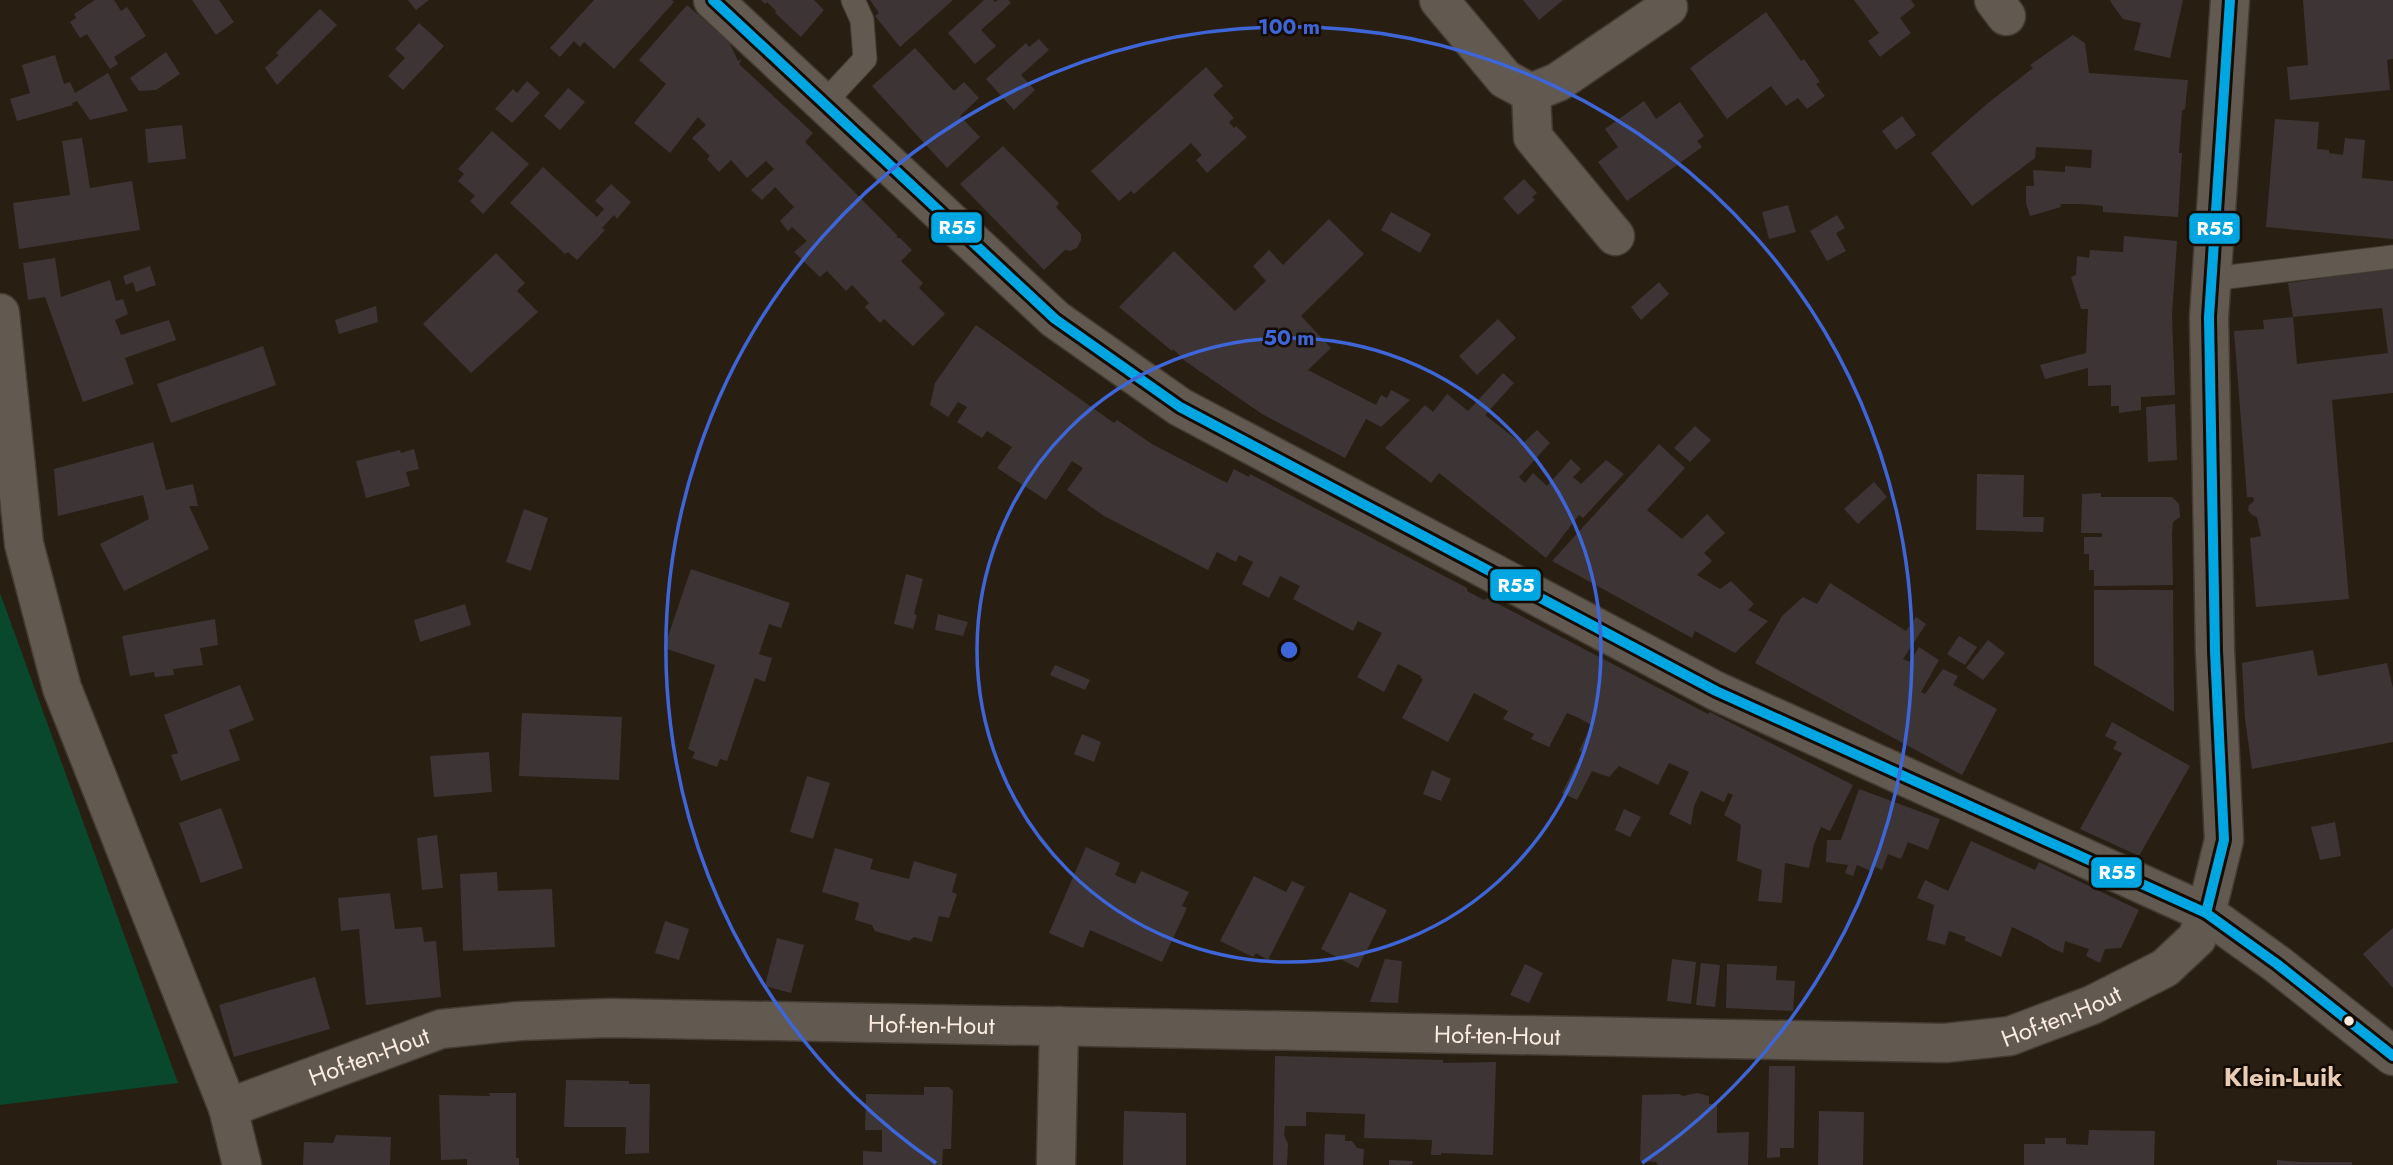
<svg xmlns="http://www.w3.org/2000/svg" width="2393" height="1165" font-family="Jost,sans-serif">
<rect width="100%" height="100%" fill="#291e12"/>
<path fill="#09482c" d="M0 593 178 1083 0 1105Z"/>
<g fill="#3d3535" fill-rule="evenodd">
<path d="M95 0H114L121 11 127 7 146 36 114 57 118 64 110 69 87 34 80 38 70 22 76 18 74 14Z"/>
<path d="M192 0H219L234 22 216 35Z"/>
<path d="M408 0H429L416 10Z"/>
<path d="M594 0H672L674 2 614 69 584 42 580 47 574 41 560 57 550 48Z"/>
<path d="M761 0H814L824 10 801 37 775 13 776 11 767 2 765 4Z"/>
<path d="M870 0H953L900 47 875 16 879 13Z"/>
<path d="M984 0H993L995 2 998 0H1008L1011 3 981 30 996 46 975 64 948 33Z"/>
<path d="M1523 0H1563L1539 20Z"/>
<path d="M1854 0H1911L1915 6 1900 18 1911 33 1880 57 1868 41 1879 33Z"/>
<path d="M2111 0H2183L2170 58 2134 50 2141 23 2123 19 2110 1Z"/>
<path d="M2303 0H2393V59L2387 60 2390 90 2290 100 2287 67 2308 65Z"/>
<path d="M687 5 729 42 738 61 742 59 739 64 813 133 805 142 897 235V238H900L912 250 901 261 923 283 919 288 945 314 913 346 884 319 880 323 865 307 869 303 852 285 846 291 827 271 820 277 794 252 807 241 792 227 788 231 780 221 794 207 775 187 762 200 751 190 774 169 766 161 747 178 731 160 719 172 707 159 710 156 692 138 706 125 698 117 670 153 634 123 666 84 639 60Z"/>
<path d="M320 9 337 25 277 85 265 68 279 55 276 53Z"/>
<path d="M1766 12 1801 61 1804 59 1820 82 1816 84 1825 96 1807 109 1798 98 1786 106 1771 86 1727 119 1690 68Z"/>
<path d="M419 23 444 46 403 90 388 76 405 58 395 49Z"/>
<path d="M2073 35 2085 43 2089 73 2188 80 2185 109 2182 111 2179 153H2182L2178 217 2103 212V206L2082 204H2060L2061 207 2030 216 2026 203V186H2034L2033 170 2065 172V166L2091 168 2092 150 2036 147 2035 158 1972 206 1931 153 1988 103 2033 68 2030 65Z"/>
<path d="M1039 39 1049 50 1021 75 1035 90 1014 110 986 79 1026 43 1029 47Z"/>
<path d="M915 48 954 91 964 82 979 98 960 116 980 137 947 168 872 86Z"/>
<path d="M166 52 180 74 156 90 139 91 130 78Z"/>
<path d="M55 55 64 84 70 82 75 93 108 73 128 111 90 120 77 101 72 103 73 105 17 121 10 99 30 93 22 65Z"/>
<path d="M1206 67 1223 86 1213 95 1234 118 1229 122 1234 128 1236 126 1247 137 1207 173 1196 160 1202 155 1191 143 1134 194 1131 191 1119 201 1091 171Z"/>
<path d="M527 81 540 93 512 123 495 109 513 89 517 93Z"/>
<path d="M568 88 585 102 560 130 544 116Z"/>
<path d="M1644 101 1656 119 1680 102 1704 136 1697 141 1702 147 1627 201 1598 162 1618 147 1605 129Z"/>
<path d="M1902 116 1916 135 1896 150 1882 131Z"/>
<path d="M2275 119 2319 122 2317 149 2329 150V153L2343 155 2345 138 2365 140 2362 178 2393 181V239L2266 227Z"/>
<path d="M182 125 186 159 148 163 145 129Z"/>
<path d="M492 131 529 164 483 214 470 201 475 196 458 181 464 174 458 169Z"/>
<path d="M82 138 90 188 132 181 140 230 19 249 13 203 70 195 62 141Z"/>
<path d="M1003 146 1059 203 1056 207 1081 234V240L1077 248 1070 251 1065 250 1044 270 960 184Z"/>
<path d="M543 167 597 217 604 209 595 201 611 184 631 202 617 219 614 215 602 228 605 230 577 260 568 252 565 254 510 203Z"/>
<path d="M1524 179 1537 193 1532 197 1535 200 1518 215 1503 198Z"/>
<path d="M1788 205 1796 232 1769 239 1762 212Z"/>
<path d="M1391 212 1431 234 1420 253 1381 230Z"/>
<path d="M1837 215 1845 228 1836 233 1846 251 1827 261 1810 231Z"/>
<path d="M1329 219 1364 254 1301 316 1331 348 1308 370 1376 405 1381 395 1387 398 1391 390 1410 400 1381 427 1366 419 1345 458 1262 414 1185 361 1173 349 1172 351 1119 307 1174 251 1235 311 1266 281 1253 266 1269 250 1283 265Z"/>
<path d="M2124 236 2177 241 2172 315 2175 395 2141 397V410L2119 413V406H2111V385L2088 386V368L2045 379 2040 365 2086 353 2088 309H2081L2071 277 2076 275 2077 256 2089 258 2090 250 2123 252Z"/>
<path d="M496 253 525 283 517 291 538 312 471 373 423 324Z"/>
<path d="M55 258 61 297 110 280 116 301 123 299 128 314 115 320 121 335 169 320 176 340 125 358 134 384 83 402 45 297 28 300 23 263Z"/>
<path d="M150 266 156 285 136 292 133 282 126 285 123 276Z"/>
<path d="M2393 268V393L2332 400 2349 599 2256 607 2250 538 2261 536 2257 517 2252 515 2248 510 2249 505 2254 501 2253 497H2247L2234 331 2264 329 2263 320 2293 317 2288 283ZM2382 308 2388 353 2297 364 2293 317Z"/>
<path d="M1659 282 1669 294 1641 320 1631 307Z"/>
<path d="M376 306 378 322 339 334 335 320Z"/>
<path d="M1498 319 1516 338 1477 375 1459 356Z"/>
<path d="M976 325 1114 423 1117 420 1152 444 1227 483 1234 469 1249 477 1250 474 1467 588V591L1484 600 1487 598 1708 714 1710 712 1853 785 1830 831 1821 827 1814 844 1809 868 1785 863 1782 903 1758 901 1762 870 1737 861 1741 825 1724 815 1733 795 1728 793 1724 802 1701 791 1694 806 1691 825 1669 814 1689 772 1669 763 1658 785 1619 766 1609 777 1592 771 1577 800 1562 793 1582 752 1579 751 1591 725 1579 718 1567 713 1549 747 1531 739 1534 734 1503 719 1508 711 1474 693 1448 742 1402 718 1423 679 1420 678 1421 676 1398 664 1384 692 1357 677 1382 633 1358 621 1353 631 1293 599 1300 586 1280 576 1269 598 1242 584 1253 562 1239 555 1236 562 1217 552 1208 570 1104 516 1067 490 1083 468 1072 461 1046 500 997 468 1012 447 987 431 982 438 957 422 967 407 958 402 948 417 930 405 935 383Z"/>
<path d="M263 346 276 385 171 423 157 384Z"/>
<path d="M1503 373 1514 383 1485 415 1522 444 1537 430 1550 443 1519 477 1525 483 1533 473 1547 486 1571 459 1581 469 1573 477 1581 484 1606 460 1624 474 1583 518 1579 515 1546 558 1439 473 1431 483 1385 448 1425 405 1433 412 1447 394 1468 411Z"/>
<path d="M2175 404 2177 460 2148 462 2146 407Z"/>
<path d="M1695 426 1711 440 1690 462 1674 448Z"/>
<path d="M153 442 166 490 193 484 198 506H189L209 549 124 591 100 544 149 519 143 495 58 516 54 469Z"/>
<path d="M1659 444 1685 468 1647 510 1682 539 1707 514 1725 533 1704 553 1712 561 1697 575 1720 589 1731 581 1754 604 1748 610 1768 621 1735 653 1695 631 1692 638 1552 561Z"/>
<path d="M414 449 419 469 406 472 410 486 366 498 356 461 400 450 401 453Z"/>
<path d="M1977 474 2024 475 2023 517H2044L2043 532 1976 530Z"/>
<path d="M1874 482 1887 497 1858 524 1844 509Z"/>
<path d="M2101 493V497H2172L2179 504 2180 517 2173 522 2172 533 2173 585 2094 586V570H2089V554H2084V537H2102V533H2081L2082 494Z"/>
<path d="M524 509 548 518 531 571 506 562Z"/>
<path d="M691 569 790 603 781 628 769 624 759 654 772 658 765 682 755 678 727 761 720 759 717 767 692 758 695 752 688 749 715 665 664 648Z"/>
<path d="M906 574 923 579 914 614 917 615 913 629 894 624Z"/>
<path d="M1830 583 1906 631 1916 617 1926 624 1903 659 1910 662 1919 647 1939 660 1921 692 1925 694 1943 669 1958 676 1953 685 1997 709 1962 775 1755 663 1782 616 1803 597 1817 604Z"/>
<path d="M2094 590H2173L2174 712 2094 665Z"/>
<path d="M465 604 471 625 420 642 414 620Z"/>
<path d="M938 614 968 622 963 636 935 630Z"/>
<path d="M215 619 218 645 200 648 203 665 173 669 174 675 155 677 154 672 130 676 122 636Z"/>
<path d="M1959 636 1977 647 1965 665 1947 654Z"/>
<path d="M1988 640 2005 653 1983 680 1966 668Z"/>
<path d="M2313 650 2318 676 2387 663 2393 688V742L2252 769 2245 719 2242 663Z"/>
<path d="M1055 665 1090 680 1085 690 1050 675Z"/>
<path d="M240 685 254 720 229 730 240 760 181 781 171 755 178 753 164 715Z"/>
<path d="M522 713 622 717 619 780 519 776Z"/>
<path d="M2112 722 2190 766 2139 856 2080 829 2122 753 2113 749 2117 742 2105 736Z"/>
<path d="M1082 734 1101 742 1094 762 1074 754Z"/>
<path d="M489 752 492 792 434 797 430 756Z"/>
<path d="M1432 770 1451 779 1441 801 1423 794Z"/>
<path d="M807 776 830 783 813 839 790 832Z"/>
<path d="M1859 789 1940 819 1928 850 1908 842 1901 859 1888 854 1882 870 1873 866 1871 871 1857 865 1853 876 1845 873 1848 865 1826 862 1827 840H1841Z"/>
<path d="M221 808 243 868 201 883 179 823Z"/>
<path d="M1624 809 1641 817 1630 837 1615 830Z"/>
<path d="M2335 822 2341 856 2320 860 2311 827Z"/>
<path d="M437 835 443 888 422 890 417 838Z"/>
<path d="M1971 841 2035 870 2039 862 2139 910 2121 948 2105 949 2100 963 2086 956 2089 949 2065 941 2063 953 2051 948 2039 940 2012 927 2001 957 1964 940 1966 937 1949 931 1945 945 1927 940 1934 905 1917 898 1925 880 1948 891Z"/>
<path d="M1086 847 1120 863 1115 875 1135 884 1141 871 1189 892 1182 906 1187 908 1162 962 1090 930 1083 948 1049 933Z"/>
<path d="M835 848 873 859 870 869 909 879 914 861 957 874 952 892 957 894 949 918 939 916 932 942 914 937 909 941 875 931 872 925 855 920 859 903 822 892Z"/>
<path d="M497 872 498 891 552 889 555 947 463 951 460 874Z"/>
<path d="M1254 876 1286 892 1292 881 1305 887 1268 960 1256 953 1253 957 1220 941Z"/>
<path d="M1350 892 1387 910 1358 968 1321 949Z"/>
<path d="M390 893 395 929 422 927 424 942 436 941 441 997 366 1005 359 929 341 931 338 898Z"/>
<path d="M665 921 689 929 679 960 655 953Z"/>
<path d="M2393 928V988L2363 954Z"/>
<path d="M777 938 804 945 791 993 765 986Z"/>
<path d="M1385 959 1402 961 1398 1003 1370 1002Z"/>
<path d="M1672 959 1696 962 1691 1004 1667 1001Z"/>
<path d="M1701 963 1720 965 1715 1007 1696 1005Z"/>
<path d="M1525 964 1543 973 1529 1003 1510 995Z"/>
<path d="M1727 964 1777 966 1776 980 1795 981 1793 1011 1726 1008Z"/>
<path d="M315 977 330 1029 234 1057 219 1005Z"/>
<path d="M1275 1056 1443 1060V1063L1496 1062 1493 1155 1441 1153V1155H1431L1432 1140 1364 1138 1365 1114 1306 1112V1126H1285L1284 1135 1288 1144 1287 1165H1273Z"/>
<path d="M1769 1066H1795L1794 1148H1780V1157L1767 1158Z"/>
<path d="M566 1080 629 1081V1084H650L649 1153 625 1154 626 1127H564Z"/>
<path d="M924 1087H949L953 1091 951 1149H943L942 1165H863V1151L882 1152V1130H865L866 1094 924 1095Z"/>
<path d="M489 1093H516V1158H519V1165H467V1159L441 1160 439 1095 490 1096Z"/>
<path d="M1697 1093 1709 1096V1104H1717V1133L1749 1132 1748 1165H1658L1656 1162 1640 1161 1642 1095 1679 1094 1683 1096Z"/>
<path d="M1124 1111 1186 1113V1165H1123Z"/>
<path d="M1819 1111 1864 1112 1863 1165H1818Z"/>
<path d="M2089 1130 2155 1131 2154 1165H2024V1144H2045V1138H2066V1144L2088 1145Z"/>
<path d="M1325 1134 1345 1135V1141H1352L1357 1148 1364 1149 1363 1165H1324Z"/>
<path d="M336 1135 391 1137 390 1165H303L304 1142 333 1143Z"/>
<path d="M1389 1160 1413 1161 1412 1165H1389Z"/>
<path d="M2277 1160 2301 1162H2352V1165H2277Z"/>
</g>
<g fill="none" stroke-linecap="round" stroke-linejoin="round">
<defs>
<g id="service">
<path d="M824 103 865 59 862 20 853 0"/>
<path d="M2212 279 2393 257"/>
</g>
<g id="minor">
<path d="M1439 0 1505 79 1531 93 1558 82 1668 7"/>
<path d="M1994 0 2006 16"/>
<path d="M1531 93 1533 137 1615 236"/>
<path d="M0 313 24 544 62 688 228 1108 242 1165"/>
<path id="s1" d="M228 1108 441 1029 520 1021 610 1018 1945 1043 2010 1036 2092 1005 2165 968 2197 938 2206 913 2224 840 2215 651 2209 317 2230 0"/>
<path d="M1056 1165 1059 1026"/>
</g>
<path id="tertiary" d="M713 0 1055 319 1180 407 1716 691 2206 913 2277 964 2393 1056"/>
</defs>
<use href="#service" stroke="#443b32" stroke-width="25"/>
<use href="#minor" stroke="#443b32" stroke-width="41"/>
<use href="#tertiary" stroke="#443b32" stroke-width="41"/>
<use href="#service" stroke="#625950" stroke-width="23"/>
<use href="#minor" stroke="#625950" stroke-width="38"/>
<use href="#tertiary" stroke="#625950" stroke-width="38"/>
<defs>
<g id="bus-1">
<path d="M713 0 1055 319 1180 407 1716 691 2206 913 2277 964 2393 1056"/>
<path d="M2206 913 2224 840 2215 651 2209 317 2230 0"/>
</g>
</defs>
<use href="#bus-1" stroke="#140b03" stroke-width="16"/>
<use href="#bus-1" stroke="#00a6e2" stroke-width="10"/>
</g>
<g fill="none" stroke="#3e66d9" stroke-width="3.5">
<circle cx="1289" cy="650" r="312"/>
<path d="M936 1163A623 623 0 1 1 1642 1163"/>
</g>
<circle fill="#fbecdf" stroke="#140b03" stroke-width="2.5" cx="2349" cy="1021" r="6"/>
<g text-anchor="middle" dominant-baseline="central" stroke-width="5" stroke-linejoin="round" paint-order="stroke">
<g font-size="24" fill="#fbecdf" stroke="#140b03">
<text stroke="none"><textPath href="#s1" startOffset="1852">Hof-ten-Hout</textPath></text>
<text stroke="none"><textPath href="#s1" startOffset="718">Hof-ten-Hout</textPath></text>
<text stroke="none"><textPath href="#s1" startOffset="1284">Hof-ten-Hout</textPath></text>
<text stroke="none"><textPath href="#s1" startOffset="150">Hof-ten-Hout</textPath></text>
</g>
<g font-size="26" font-weight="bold" fill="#e9ccb2" stroke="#140b03">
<text x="2283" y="1077">Klein-Luik</text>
</g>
</g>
<circle cx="1289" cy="650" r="10" fill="#3e66d9" stroke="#140b03" stroke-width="3.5"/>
<g font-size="21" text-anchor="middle" font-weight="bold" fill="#3e66d9" stroke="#140b03" stroke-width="5" stroke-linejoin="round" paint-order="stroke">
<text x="1289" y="34">100 m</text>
<text x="1289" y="345">50 m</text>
</g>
<g stroke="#140b03" stroke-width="2.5">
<rect x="930" y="211" width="53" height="33" rx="7" fill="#00a6e2"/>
<rect x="2188" y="212" width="53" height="33" rx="7" fill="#00a6e2"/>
<rect x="1489" y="568" width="53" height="34" rx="7" fill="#00a6e2"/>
<rect x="2090" y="856" width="53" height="33" rx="7" fill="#00a6e2"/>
</g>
<g font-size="19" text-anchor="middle" font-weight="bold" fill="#fff">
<text x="957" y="234">R55</text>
<text x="2215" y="235">R55</text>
<text x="1516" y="592">R55</text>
<text x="2117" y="879">R55</text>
</g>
</svg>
